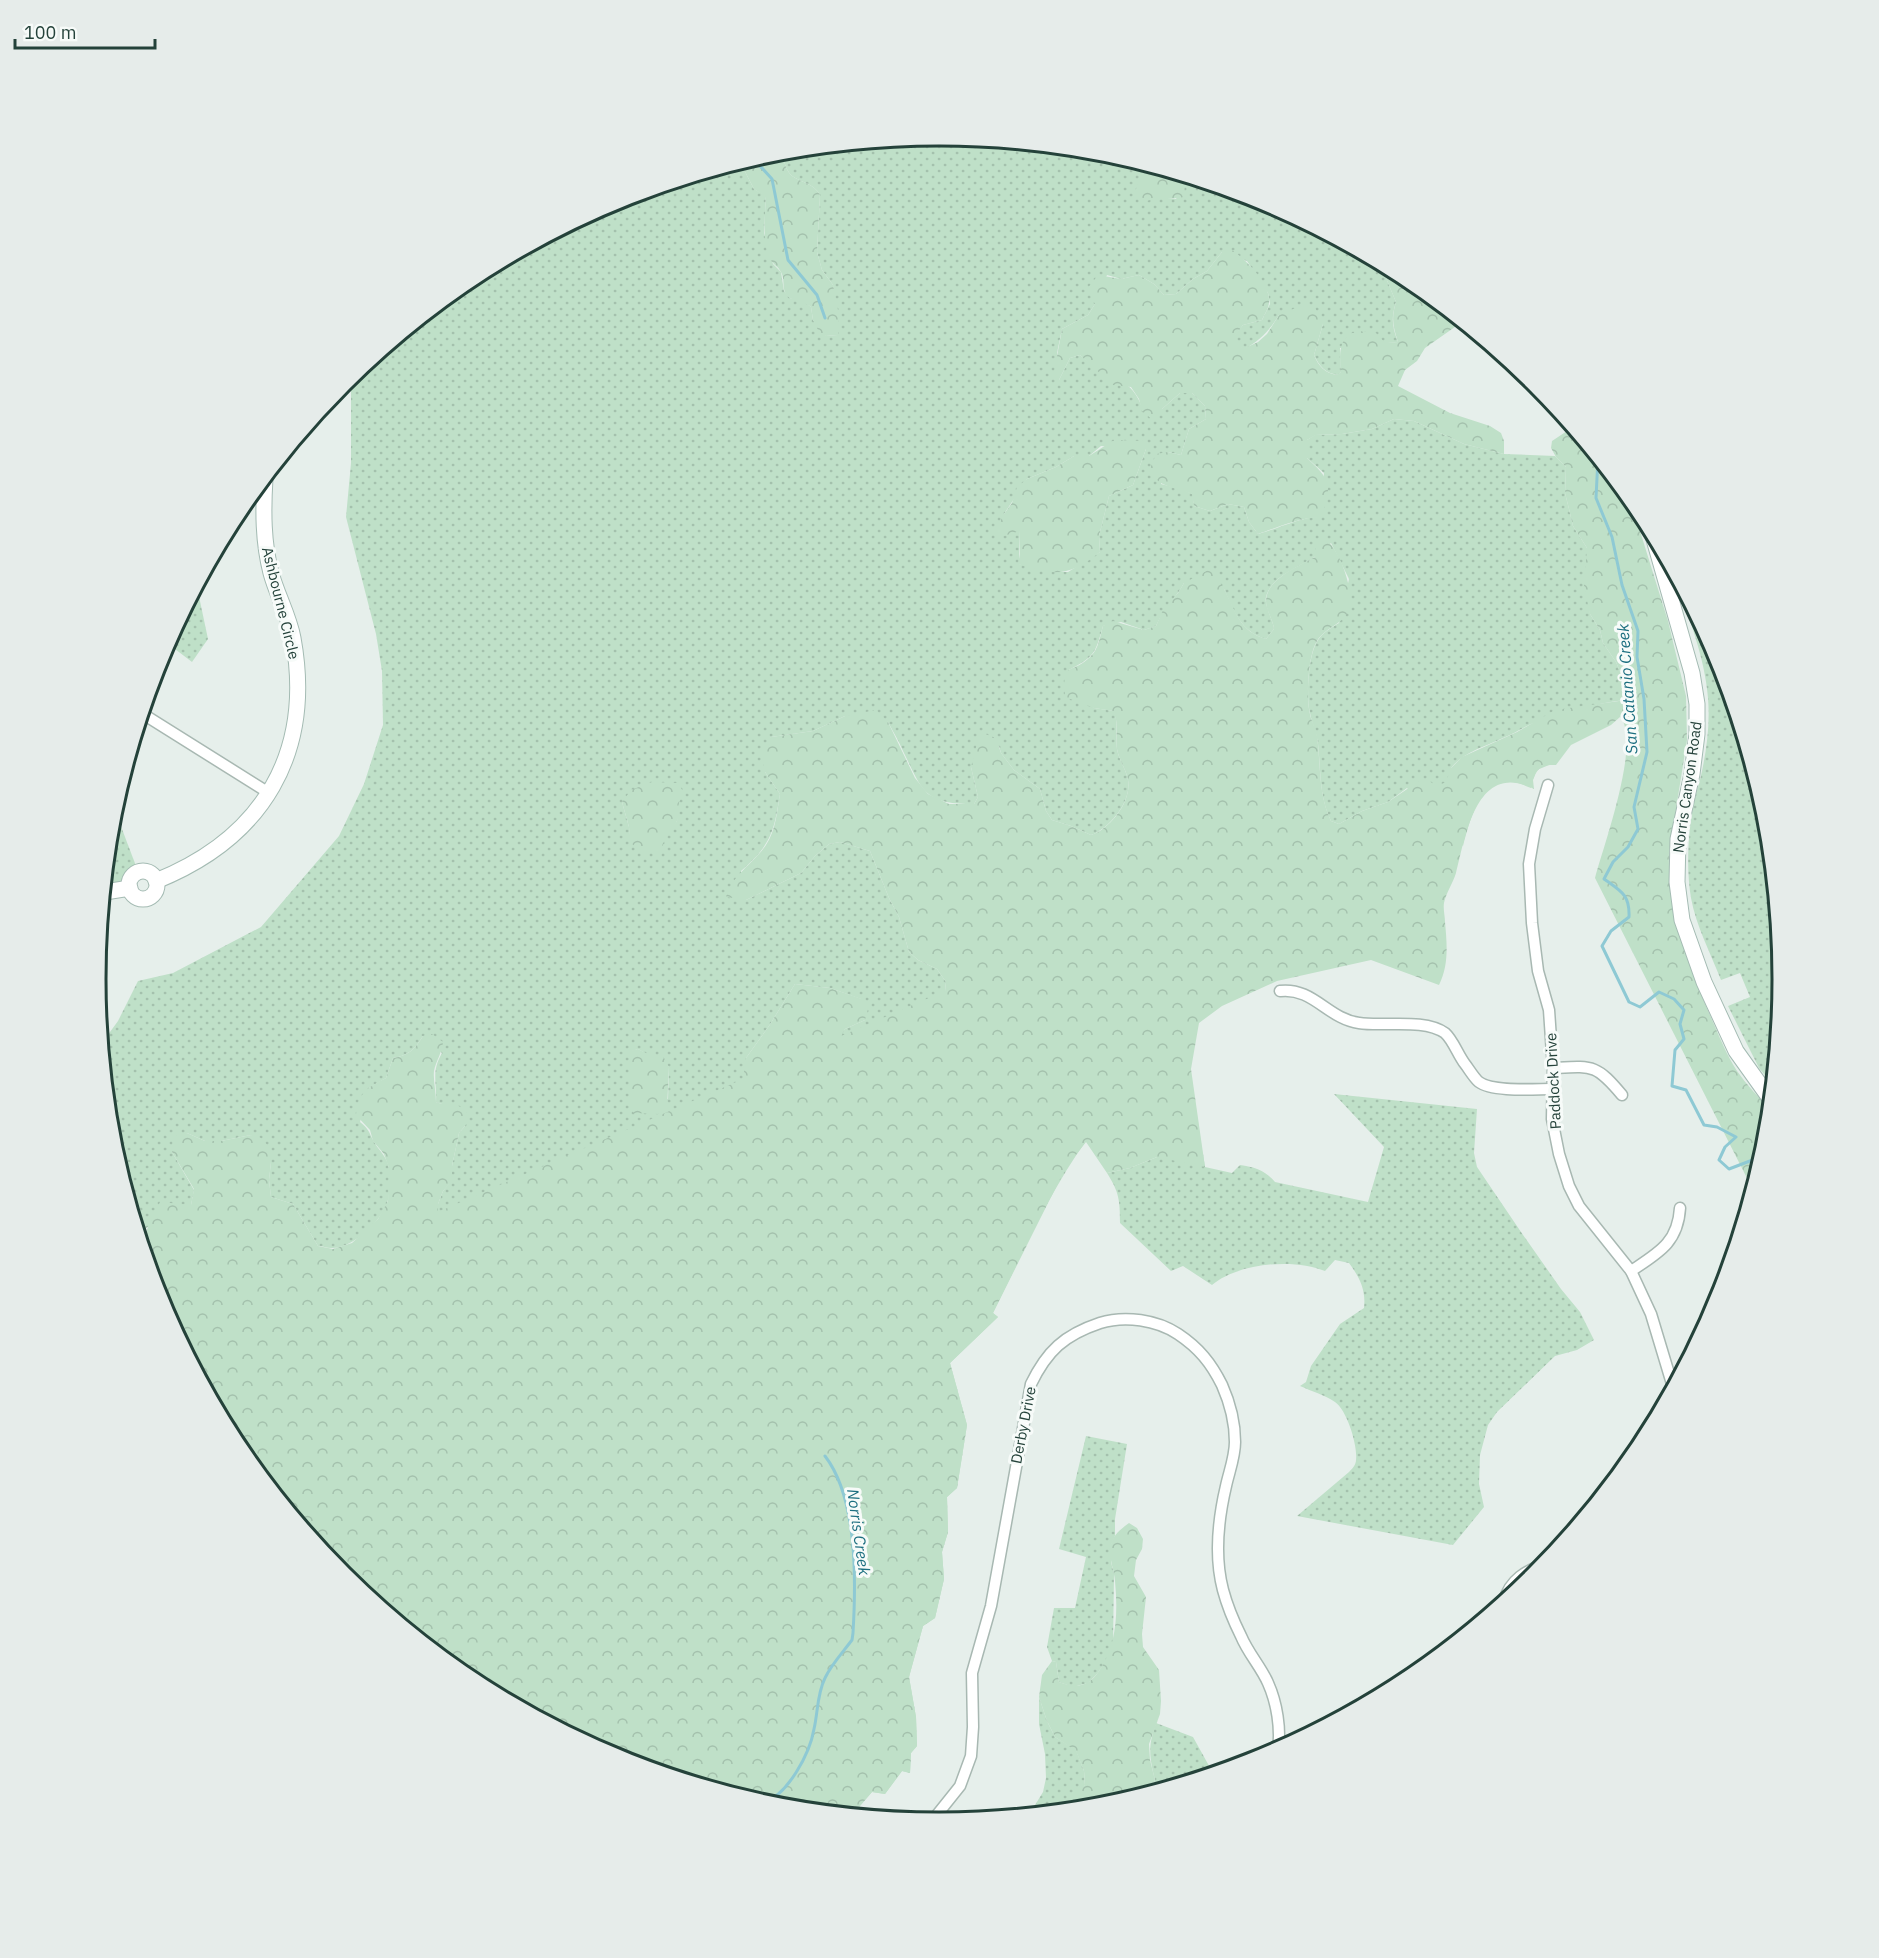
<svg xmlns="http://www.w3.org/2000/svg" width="1879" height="1958" font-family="'IBM Plex Sans',sans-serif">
<defs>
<pattern id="grass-dots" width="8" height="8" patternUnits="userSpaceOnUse" patternTransform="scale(1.5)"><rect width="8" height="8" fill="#bfe0c8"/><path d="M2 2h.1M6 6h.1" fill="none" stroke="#a4c1ad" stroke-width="1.8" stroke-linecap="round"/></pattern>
<pattern id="forest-crowns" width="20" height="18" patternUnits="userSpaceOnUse" patternTransform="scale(1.5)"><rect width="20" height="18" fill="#bfe0c8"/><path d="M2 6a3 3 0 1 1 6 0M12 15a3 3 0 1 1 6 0" fill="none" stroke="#a4c1ad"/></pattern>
</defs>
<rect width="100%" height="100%" fill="#e6efeb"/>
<g fill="url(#grass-dots)" fill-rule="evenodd">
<path d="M940 136 1104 152 1147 165 1142 172 1159 197 1176 199 1187 177 1263 200 1389 267 1386 278 1396 302C1391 318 1392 327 1398 342L1340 348 1341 372 1338 375C1325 373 1320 367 1314 355L1323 324 1279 315C1269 331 1260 341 1243 350L1233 337 1243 325 1262 320 1270 304 1268 293 1247 261 1222 252 1207 271 1193 279 1176 294 1164 295 1154 284 1139 275 1121 279 1107 275 1095 304 1088 315 1062 329 1057 353 1059 380 1070 358 1080 355C1104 377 1134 376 1143 411L1162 409 1180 393H1192L1205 406 1206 419 1189 429 1181 455 1168 452 1161 484 1181 489 1193 494 1194 506 1210 511 1228 504 1244 507 1249 522 1258 534C1277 529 1303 516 1321 517L1324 473 1307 458V440L1315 435 1342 434 1372 429 1394 419 1414 421 1464 444 1504 454 1555 456 1566 467 1565 493 1569 509 1573 526 1587 548 1590 614 1600 630 1603 643 1616 662 1621 674V689L1626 700C1597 703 1564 711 1536 722 1525 726 1514 734 1503 738 1486 746 1462 753 1451 768L1553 741 1550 765C1537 765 1533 777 1531 788 1525 786 1518 782 1512 782 1478 780 1470 821 1463 846L1407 788 1388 802 1362 811 1339 824 1331 821C1319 797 1321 771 1318 744 1317 733 1312 724 1310 713 1306 697 1308 654 1318 640 1323 632 1331 628 1339 623L1349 579 1331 543C1325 548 1320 554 1313 558 1297 568 1271 577 1266 597 1264 605 1273 620 1274 629L1266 639C1241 632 1234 611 1224 589L1184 583C1175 600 1164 607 1156 626L1144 630 1121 622 1103 626C1095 654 1095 656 1069 670L1094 708 1114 711C1119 725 1115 735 1117 749 1119 760 1126 769 1128 780 1132 801 1110 828 1091 835L1071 826 1052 820 1046 811 1040 789 1014 770 1001 753 999 746 971 767 978 797 974 804C924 804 923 792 903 751 899 741 893 732 888 722L845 716 813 731 771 737 765 772 780 794C774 832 771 845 741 871L746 900 801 873 815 856 829 844 840 842 870 851 889 898 899 917 909 952 918 960 937 969 946 982 943 1009 1086 1141C1048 1194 1022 1255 993 1313L998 1317 950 1363 967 1425 957 1488 947 1497 948 1532 942 1552 944 1579 935 1618 923 1626 909 1677 916 1717 917 1746 911 1753 910 1773 902 1771 885 1794 872 1792 853 1814 775 1806 437 1222 438 1204 443 1191 451 1181 452 1166 459 1133 465 1126 442 1104 436 1102C437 1082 431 1072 442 1053L423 1036C415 1049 408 1056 393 1058L386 1078 369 1088 360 1122C368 1128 369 1132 373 1140 378 1150 387 1156 389 1168 390 1176 390 1191 388 1200 383 1220 353 1249 331 1248 327 1248 322 1246 318 1246L293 1204 271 1197 269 1180 271 1162 251 1135 221 1141H205L187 1133 172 1152 194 1190 191 1205 146 1228 142 1240 112 1143 102 1043 118 1021 138 981 173 973 261 927 339 836 364 784 383 725 382 671 376 634 346 517 351 463V376L471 277 617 200 740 162 754 189 766 196 764 233 773 264 781 272 784 291 790 298 805 302 811 307 813 320 826 336 837 335 833 285 822 270 817 252 820 195C814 183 801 183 791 175 785 169 784 159 781 151ZM1101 446 1146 449 1133 485 1109 496 1099 536 1100 552 1068 572H1055L1019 564 1020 530 1004 514 1027 479 1056 467 1074 456H1089ZM678 801 677 821 663 840 631 843 629 827 622 802ZM795 984 830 988 861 999 865 1020 845 1029 839 1037 746 1058 769 1026ZM638 1049 669 1067 668 1099 629 1107V1052Z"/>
<path d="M1677 578 1719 657 1767 815 1783 979 1773 1085 1759 1068 1728 1006 1750 997 1740 973 1721 980C1711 954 1696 926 1691 898 1686 868 1688 832 1694 802 1696 792 1700 782 1702 771 1707 747 1710 723 1708 698 1705 657 1688 618 1677 578Z"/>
<path d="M197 587 208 639 192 662 167 643Z"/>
<path d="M114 808 136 866 121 883 105 886Z"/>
<path d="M1334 1094 1477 1109 1474 1153 1477 1167 1521 1232 1561 1289 1580 1312 1594 1340 1577 1350 1555 1356 1497 1412 1488 1425 1480 1455 1479 1484 1484 1507 1453 1545 1297 1516 1349 1472C1352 1469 1356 1465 1356 1460 1358 1446 1347 1410 1335 1402 1325 1395 1311 1391 1300 1386L1306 1382 1311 1366 1340 1324 1364 1308C1366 1290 1360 1278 1349 1263L1335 1260 1325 1271C1294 1258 1238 1263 1212 1285L1183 1266 1171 1271 1120 1223C1120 1200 1119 1192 1107 1173L1130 1168 1162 1155 1193 1162 1203 1154 1205 1167 1232 1173 1240 1165C1255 1167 1266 1171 1275 1182L1368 1202 1384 1147Z"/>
<path d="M1086 1436 1127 1444 1115 1519V1536L1111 1545V1562L1114 1574 1113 1644 1108 1658 1097 1674 1088 1683 1073 1687 1059 1682 1056 1662 1052 1661 1047 1647 1054 1608H1075L1086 1557 1059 1549Z"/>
<path d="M1039 1697 1047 1721 1055 1737 1076 1750 1084 1771 1085 1785 1072 1802 1073 1809 1036 1813 1032 1810 1043 1792 1046 1778 1045 1754 1039 1724Z"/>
<path d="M1156 1723 1193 1737 1213 1773 1147 1793 1155 1780C1149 1756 1148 1746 1156 1723Z"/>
</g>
<g fill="url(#forest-crowns)">
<path d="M781 151C784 159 785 169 791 175 801 183 814 183 820 195L817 252 822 270 833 285 839 315 838 335 826 336 820 334 813 320 811 307C805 302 796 302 790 298 780 291 786 281 781 272 778 266 772 264 769 257 762 238 765 217 766 197L754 189 740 162Z"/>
<path d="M1147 165 1187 177 1185 182 1184 197C1171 200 1160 197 1146 201L1135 191Z"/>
<path d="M1232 250C1245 259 1271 284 1269 302 1269 308 1264 315 1262 320L1243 325 1234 337 1243 349 1258 342 1267 334 1279 315 1300 306 1315 308 1323 324 1314 355C1319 367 1325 373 1337 375L1341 372C1340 358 1337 338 1355 332 1361 330 1370 333 1376 333L1385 343 1398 342C1393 327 1391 318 1396 302L1386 278 1389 267 1408 278 1462 322 1425 348 1417 361 1405 370 1398 386 1450 413 1490 426 1501 433 1504 441V454L1464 444 1414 421 1394 419 1372 429 1342 434 1316 435 1307 440V458C1332 481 1332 486 1321 518 1303 516 1276 528 1258 534L1249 522 1244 507 1228 504 1210 511 1194 506 1192 494C1177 487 1156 488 1150 469L1156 454 1168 452 1181 455 1189 429 1206 419 1205 406 1192 393H1180L1162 409 1154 421 1142 411 1139 399 1131 387 1113 385 1080 355 1070 358 1059 380 1053 378 1062 329 1088 315 1095 304 1087 289 1098 275 1121 279 1139 275 1154 284 1164 295 1176 294 1193 279 1207 271 1222 252Z"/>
<path d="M1567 431 1574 435 1578 434 1636 505 1640 531 1668 621 1686 696 1687 740 1669 853C1667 909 1687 961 1709 1013 1718 1033 1725 1052 1737 1071 1747 1085 1758 1097 1770 1109L1767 1144 1753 1190 1595 878C1603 847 1642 741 1620 717L1611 725 1571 745 1556 765H1549L1537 770 1533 780 1534 789C1477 760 1466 834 1456 873 1453 883 1446 893 1444 903 1443 909 1445 916 1445 922 1447 944 1449 965 1439 985L1371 960 1277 981 1222 1006 1199 1023 1191 1069 1205 1167 1157 1157 1130 1168 1107 1173 1086 1142 1065 1169 993 1313 998 1317 950 1363 967 1425 957 1488 947 1497 948 1532 942 1552 944 1579 935 1618 923 1626 909 1677 916 1717 917 1746 911 1753 910 1773 902 1771 885 1794 872 1792 853 1814 775 1806 616 1758 471 1680 343 1575 238 1447 160 1301 142 1240 160 1202 191 1205 194 1189 172 1152 173 1136 187 1133 205 1141H221L251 1135 261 1138 270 1148 271 1162 269 1180 271 1197 293 1204 318 1246 333 1249 352 1243 378 1219 388 1201 389 1168 384 1154 373 1141 370 1130 356 1115C358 1093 367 1088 386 1078L393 1058C408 1056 415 1049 423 1036L432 1034 443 1042C442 1053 436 1061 434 1071 433 1080 436 1091 436 1102L442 1104 453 1103 466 1110 469 1119 465 1126 459 1133 452 1166V1181L443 1191 438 1204V1212L743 1079 746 1058 769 1026 795 984 830 988 862 999 868 1009 865 1020 845 1029 841 1036 945 991 946 982 937 969 918 960 909 952 899 917 889 898 870 851 840 842 829 844 815 856 801 873 746 900 726 897C733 874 753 864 766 845 776 830 777 811 780 794L765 772 761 749 771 737 813 731 845 716 876 710 888 722 915 778 928 794 949 804H974L978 797 971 767 980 732 996 738 1001 753 1014 770 1040 789 1046 811 1052 820 1071 826 1091 835C1110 829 1132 801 1128 780 1126 769 1119 760 1117 749 1115 734 1120 726 1113 711L1094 708 1065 697C1062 659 1071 676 1090 657 1099 649 1100 636 1103 626L1113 621 1144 630 1156 626 1163 610 1178 593 1184 583 1210 569C1215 575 1220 582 1224 589 1236 611 1239 631 1266 639L1274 629C1273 619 1266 611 1266 601 1266 579 1299 566 1315 557L1316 546 1325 539C1339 548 1353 588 1350 605 1347 624 1326 626 1317 641 1308 655 1306 698 1310 714 1311 721 1316 728 1317 736 1321 765 1318 794 1331 821L1339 824 1362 811 1388 802 1419 781H1429L1437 786 1446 782 1451 768 1462 757 1517 732 1555 710 1626 700 1621 689V674L1616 662 1603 643 1600 630 1590 614 1584 586 1587 548 1573 526 1569 509 1565 493 1566 467 1556 457 1551 448 1552 441Z"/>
<path d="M1114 440 1144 441 1146 449 1133 485 1109 496 1099 536 1100 552C1069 577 1055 576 1018 564L1020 554V531L997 538 996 530 1004 514 1012 503 1017 487 1027 479 1056 467 1074 456H1089Z"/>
<path d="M652 782 678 783 684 793C674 807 682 809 677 821 671 835 664 835 661 853L644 851 630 843 629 827 622 802 631 790Z"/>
<path d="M638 1049 650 1055 663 1057 669 1067 667 1109 658 1114 634 1113 629 1107V1051Z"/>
<path d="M1129 1523 1137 1528 1143 1539 1142 1549 1136 1560 1134 1576 1146 1597 1142 1634 1143 1647 1159 1670 1161 1701 1160 1714 1149 1744 1150 1760 1155 1780 1147 1793 1104 1806 1073 1809C1071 1797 1076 1792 1085 1785L1084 1771 1076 1751 1055 1737 1047 1721 1039 1697 1042 1675 1052 1661 1056 1662 1059 1682C1075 1688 1088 1688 1099 1671 1117 1645 1118 1612 1115 1581 1114 1569 1108 1557 1111 1544 1114 1534 1121 1529 1129 1523Z"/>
</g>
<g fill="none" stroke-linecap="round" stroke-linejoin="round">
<g stroke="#8ec9d4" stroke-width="3">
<path d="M753 158 772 179 788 260 817 295 825 318"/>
<path d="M1598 458 1596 498 1612 537 1622 585 1638 631 1637 657 1644 699 1647 752 1634 807 1638 829 1628 847 1613 862 1604 879C1621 891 1630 895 1629 917L1611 931 1602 946 1629 1002 1640 1007 1659 992 1674 999 1684 1010 1680 1024 1684 1039 1675 1050 1672 1086 1686 1090 1704 1125 1717 1127 1736 1137 1725 1147 1719 1160 1729 1169 1763 1156"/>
<path d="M763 1803C788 1795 810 1753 814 1729 818 1712 817 1694 825 1678 831 1665 843 1652 852 1640L853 1633C856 1582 858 1499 825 1456"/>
</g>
<defs>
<g id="street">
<path d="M248 499H264"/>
<path d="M143 714 269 793"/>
<path d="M1548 785 1535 829 1529 864 1532 923 1538 971 1549 1010 1553 1068 1552 1119 1559 1154 1569 1186 1579 1206 1631 1271 1651 1314 1673 1387"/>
<path d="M1280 991C1313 987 1328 1019 1359 1023 1383 1027 1424 1018 1445 1033 1453 1040 1458 1055 1465 1064 1469 1069 1474 1078 1479 1082 1492 1092 1534 1089 1551 1089"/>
<path d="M1553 1068C1593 1066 1596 1064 1622 1095"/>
<path d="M1631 1271C1658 1253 1678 1243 1680 1208"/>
<path d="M1504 1601C1510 1579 1526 1571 1546 1563"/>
<path d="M927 1821 936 1816 960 1786 971 1756 973 1727 972 1673 991 1606 1031 1384C1047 1351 1064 1335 1100 1323 1125 1315 1157 1320 1178 1334 1199 1348 1211 1363 1222 1385 1230 1403 1235 1421 1235 1442 1235 1457 1229 1472 1226 1486 1218 1520 1214 1556 1223 1590 1227 1605 1234 1622 1241 1636 1248 1653 1261 1667 1268 1683 1277 1703 1281 1729 1278 1750"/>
</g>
<g id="secondary">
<path d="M1651 529 1692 673 1697 704V734L1692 774 1678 839 1677 882 1682 920 1704 982 1736 1051 1771 1100"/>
<circle cx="143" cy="885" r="14"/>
<path d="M156 881C263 838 314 753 293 638 289 616 277 595 271 573 263 542 263 511 265 478"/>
<path d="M105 892 130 888"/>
</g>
</defs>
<use href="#street" stroke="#a8b8b2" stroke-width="13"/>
<use href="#secondary" stroke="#a4bbb3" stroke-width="17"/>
<use href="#street" stroke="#fff" stroke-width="10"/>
<use href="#secondary" stroke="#fff" stroke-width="15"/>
</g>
<g text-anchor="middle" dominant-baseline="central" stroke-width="6" stroke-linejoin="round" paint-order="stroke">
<g font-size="15" fill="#24423a" stroke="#f7fbf9">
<text transform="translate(281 603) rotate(76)">Ashbourne Circle</text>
<text transform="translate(1687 787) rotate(-82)">Norris Canyon Road</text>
<text transform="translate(1553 1081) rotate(-93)">Paddock Drive</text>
<text transform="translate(1023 1425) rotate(-79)">Derby Drive</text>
</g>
<g font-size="16" font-style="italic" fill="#1c6f80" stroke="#f7fbf9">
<text transform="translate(1627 689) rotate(-94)">San Catanio Creek</text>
<text transform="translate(859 1532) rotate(82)">Norris Creek</text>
</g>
</g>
<path d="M0 0H1879V1958H0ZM106 979a833 833 0 1 1 1666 0a833 833 0 1 1-1666 0Z" fill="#e6ecea" fill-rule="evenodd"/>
<path fill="none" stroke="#24423a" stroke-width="3" d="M106 979a833 833 0 1 1 1666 0a833 833 0 1 1-1666 0Z"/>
<path d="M15 39v9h140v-9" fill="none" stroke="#24423a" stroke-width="3"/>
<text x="24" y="39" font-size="18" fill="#24423a" stroke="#f7fbf9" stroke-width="4.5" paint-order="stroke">100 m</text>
</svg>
